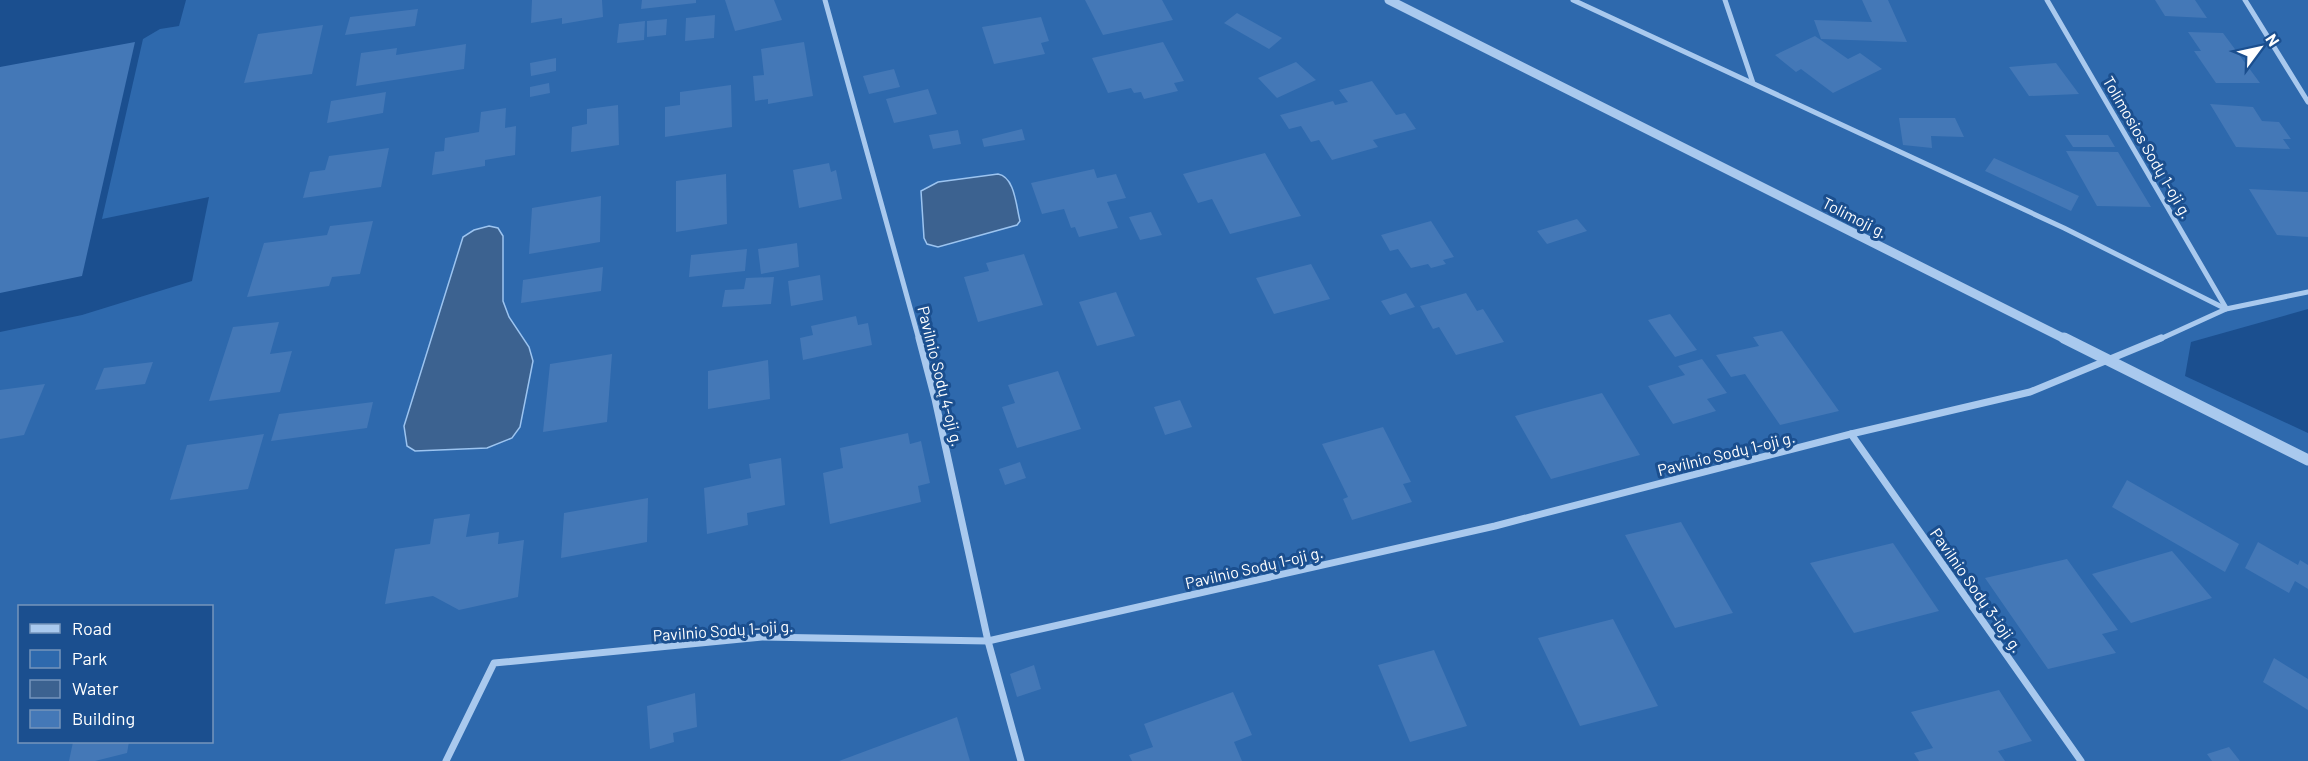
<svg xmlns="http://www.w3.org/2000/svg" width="2308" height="761" font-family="Barlow,sans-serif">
<rect width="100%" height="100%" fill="#1b4f8f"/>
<path fill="#2e69ad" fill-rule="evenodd" d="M186 0H2308V309L2191 342 2185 376 2308 433V761H0V332L82 315 192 281 209 197 102 219 143 39 160 29 179 26ZM20 606H212V742H20Z"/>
<g fill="#3c6290" stroke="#9cc4f0" stroke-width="1.5">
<path d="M998 174C1015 177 1016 206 1020 221L1017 225 938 247 927 244 924 238 921 191 938 182Z"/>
<path d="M489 226 498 228 503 236V301L509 317 529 347 533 361 520 427 512 438 487 448 415 451 407 446 404 426 463 237 474 230Z"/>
</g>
<g fill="#4478b7">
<path d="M532 0H602L603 17 562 24V18L531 23Z"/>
<path d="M642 0H696V3L641 9Z"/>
<path d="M725 0H774L782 20 735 31Z"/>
<path d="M1085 0H1162L1173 20 1103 35Z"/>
<path d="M1862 0H1888L1907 42 1821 39 1814 20 1872 22Z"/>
<path d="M2155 0H2195L2207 18 2165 16Z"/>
<path d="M418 9 415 26 345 35 350 17Z"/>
<path d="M1237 13 1282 38 1269 49 1224 23Z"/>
<path d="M715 15 714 38 685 41 686 18Z"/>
<path d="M1041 17 1049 41 1041 43 1045 54 994 64 982 27Z"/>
<path d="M667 19 666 35 647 37V21Z"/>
<path d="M645 21 644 40 617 43 619 24Z"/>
<path d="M323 25 312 74 244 83 258 34Z"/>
<path d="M2188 32 2223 33 2260 83H2216L2194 51H2201Z"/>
<path d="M1815 36 1848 59 1860 53 1882 69 1833 93 1801 69 1796 72 1775 55Z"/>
<path d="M135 42 82 276 0 293V67Z"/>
<path d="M804 42 813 96 768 104V99L755 101 753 76 764 75 761 49Z"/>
<path d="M1163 42 1184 81 1174 83 1178 91 1144 99 1141 92 1134 93 1131 88 1108 93 1092 58Z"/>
<path d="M466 44 464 69 356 86 361 53 397 48 396 55Z"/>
<path d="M556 58V71L531 76 530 63Z"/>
<path d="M1296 62 1316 80 1277 98 1258 78Z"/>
<path d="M2056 63 2079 94 2029 96 2009 67Z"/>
<path d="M894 69 900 87 869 94 863 76Z"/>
<path d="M1372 81 1396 115 1405 113 1416 129 1373 140 1378 147 1332 160 1319 140 1311 142 1301 126 1289 129 1280 115 1333 101 1335 105 1348 102 1339 90Z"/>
<path d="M549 83 550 93 530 97V87Z"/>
<path d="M731 85 732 127 665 137V107L680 105V92Z"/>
<path d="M928 89 937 114 894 123 886 99Z"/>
<path d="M386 92 383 113 327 123 331 101Z"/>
<path d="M2210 104 2253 107 2262 121 2279 122 2291 139H2283L2290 149 2236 147Z"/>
<path d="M618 105 619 145 571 152 572 127 587 124V109Z"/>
<path d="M506 108 505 128 516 126 515 155 485 160V166L432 175 435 152 444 151 445 138 479 132 481 112Z"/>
<path d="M1899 118H1955L1964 137 1931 136 1932 148 1903 145Z"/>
<path d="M1022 129 1025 140 984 147 982 139Z"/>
<path d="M958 130 961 144 933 149 929 135Z"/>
<path d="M2065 135H2108L2115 147H2073Z"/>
<path d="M389 148 381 187 303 198 310 172 325 170 329 156Z"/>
<path d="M2066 151 2118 152 2151 207 2097 206Z"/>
<path d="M1265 153 1301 216 1230 234 1212 199 1198 203 1183 174Z"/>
<path d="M1994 158 2079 196 2071 211 1985 171Z"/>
<path d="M829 163 831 172 836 170 842 199 799 208 793 170Z"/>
<path d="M1094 169 1097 178 1116 174 1126 198 1107 202 1118 228 1079 237 1075 227 1071 228 1064 209 1042 214 1031 183Z"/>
<path d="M726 174 727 224 676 232V181Z"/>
<path d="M2249 189 2308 192V237L2277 235Z"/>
<path d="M601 196 600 242 529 254 532 208Z"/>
<path d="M1151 212 1162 235 1140 240 1129 217Z"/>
<path d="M1577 219 1587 231 1547 244 1537 231Z"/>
<path d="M373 221 360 274 332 277 329 286 247 297 264 243 327 235 330 226Z"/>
<path d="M1431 221 1454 257 1443 260 1446 264 1431 268 1428 264 1411 268 1398 249 1390 251 1381 235Z"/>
<path d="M797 243 799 267 761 274 758 249Z"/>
<path d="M747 249 745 271 689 277 691 255Z"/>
<path d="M1024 254 1043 305 978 322 964 277 989 271 986 263Z"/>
<path d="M1311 264 1330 299 1274 314 1256 278Z"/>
<path d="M603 267 601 291 521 303 523 280Z"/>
<path d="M820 275 823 300 791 306 788 281Z"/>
<path d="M774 277 771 304 722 307 725 290 744 289 746 278Z"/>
<path d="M1116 292 1135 336 1097 346 1079 302Z"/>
<path d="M1406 293 1415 307 1390 315 1381 301Z"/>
<path d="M1466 293 1477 311 1483 309 1504 342 1456 355 1439 327 1433 329 1420 306Z"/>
<path d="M1670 314 1697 350 1675 357 1648 320Z"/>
<path d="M856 316 858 325 868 323 872 345 803 360 800 338 813 335 811 326Z"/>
<path d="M279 322 270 354 292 351 280 392 209 401 233 327Z"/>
<path d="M1782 331 1839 411 1780 425 1745 374 1731 377 1716 355 1759 346 1753 337Z"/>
<path d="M612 354 607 422 543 432 550 364Z"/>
<path d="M1702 359 1727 393 1707 399 1716 411 1673 424 1648 386 1685 375 1678 366Z"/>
<path d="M768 360 770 399 708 409V371Z"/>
<path d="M153 362 145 384 95 390 104 368Z"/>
<path d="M1058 371 1081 429 1017 448 1002 407 1015 403 1008 385Z"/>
<path d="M45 384 24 435 0 439V390Z"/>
<path d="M1602 393 1640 455 1551 479 1515 416Z"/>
<path d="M1180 400 1192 427 1165 435 1154 407Z"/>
<path d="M373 402 367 428 271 441 279 414Z"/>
<path d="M1383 427 1411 482 1403 484 1412 502 1352 520 1343 499 1348 497 1322 444Z"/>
<path d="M908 433 910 444 921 441 930 483 918 486 921 502 830 524 823 473 843 468 840 448Z"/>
<path d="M264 434 248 489 170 500 187 445Z"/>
<path d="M781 458 785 505 747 513 748 525 707 534 704 488 751 478 749 464Z"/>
<path d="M1020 462 1026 478 1005 485 999 469Z"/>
<path d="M2127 480 2239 544 2225 572 2112 507Z"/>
<path d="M648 498 647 542 561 558 564 513Z"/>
<path d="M470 514 466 537 499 532 498 544 524 540 518 597 459 610 433 596 385 604 395 549 430 544 434 519Z"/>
<path d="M1681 522 1733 613 1675 628 1625 535Z"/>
<path d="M2258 542 2298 565 2300 560 2308 565V589L2295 581 2289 593 2245 568Z"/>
<path d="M1893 543 1939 611 1854 633 1810 563Z"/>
<path d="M2172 551 2212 598 2131 623 2092 574Z"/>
<path d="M2067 559 2118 630 2102 634 2116 653 2048 669 1985 578Z"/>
<path d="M1613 619 1658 706 1580 726 1538 638Z"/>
<path d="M1434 650 1467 726 1410 742 1378 665Z"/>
<path d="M2274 658 2308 679V710L2263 682Z"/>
<path d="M1034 665 1041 689 1017 697 1010 674Z"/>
<path d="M1999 690 2032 741 1998 751 2005 761H1919L1914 753 1933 748 1911 712Z"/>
<path d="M1233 692 1252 735 1234 742 1242 761H1132L1129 755 1153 747 1144 724Z"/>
<path d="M695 693 697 727 673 733 674 742 650 749 647 706Z"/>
<path d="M957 717 970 761H839Z"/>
<path d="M73 742H129L127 753 95 761H69Z"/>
<path d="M2229 747 2240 761H2212L2207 754Z"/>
</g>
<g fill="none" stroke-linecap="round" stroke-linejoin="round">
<g stroke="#a9c9ee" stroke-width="5">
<path d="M825 0 919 340"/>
<path d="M1573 0 2064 228 2226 309"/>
<path d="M1725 0 1753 83"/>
<path d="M2047 0 2226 308"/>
<path d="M2245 0 2308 102"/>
<path d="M2158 340 2226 309 2308 292"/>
</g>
<g stroke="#a9c9ee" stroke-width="7">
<path d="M919 338 935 399 988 641 1021 761"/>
<path d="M1851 434 2081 761"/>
<path d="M446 761 494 663 762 637 988 641 1495 526 1851 434 2030 392 2161 338"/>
</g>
<path stroke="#a9c9ee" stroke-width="9" d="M1389 0 2067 340"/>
<path stroke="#a9c9ee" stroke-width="11" d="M2064 338 2308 460"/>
</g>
<g text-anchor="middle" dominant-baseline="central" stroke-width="6" stroke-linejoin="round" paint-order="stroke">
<g font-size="16" fill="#fff" stroke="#1b4f8f">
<text transform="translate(2148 147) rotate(60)">Tolimosios Sodų 1-oji g.</text>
<text transform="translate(1855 217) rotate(27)">Tolimoji g.</text>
<text transform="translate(941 376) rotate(76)">Pavilnio Sodų 4-oji g.</text>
<text transform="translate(1726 453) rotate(-14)">Pavilnio Sodų 1-oji g.</text>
<text transform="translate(1254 567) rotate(-13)">Pavilnio Sodų 1-oji g.</text>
<text transform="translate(1977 590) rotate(55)">Pavilnio Sodų 3-ioji g.</text>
<text transform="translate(723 630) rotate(-4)">Pavilnio Sodų 1-oji g.</text>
</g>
</g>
<rect x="18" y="605" width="195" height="138" fill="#1b4f8f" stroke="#7695bc" stroke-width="1.5"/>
<rect x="30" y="624" width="30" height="9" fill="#a9c9ee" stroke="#7695bc" stroke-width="1.5"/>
<text x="72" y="635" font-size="18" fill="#ffffff">Road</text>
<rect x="30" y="650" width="30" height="18" fill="#2e69ad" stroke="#7695bc" stroke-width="1.5"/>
<text x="72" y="665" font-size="18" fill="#ffffff">Park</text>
<rect x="30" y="680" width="30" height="18" fill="#3c6290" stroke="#7695bc" stroke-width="1.5"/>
<text x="72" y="695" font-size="18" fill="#ffffff">Water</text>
<rect x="30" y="710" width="30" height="18" fill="#4478b7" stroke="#7695bc" stroke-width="1.5"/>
<text x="72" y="725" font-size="18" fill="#ffffff">Building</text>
<g transform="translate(2260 48) rotate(57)" stroke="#1b4f8f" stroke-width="4.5" paint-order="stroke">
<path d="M0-4.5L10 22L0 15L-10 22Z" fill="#ffffff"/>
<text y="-9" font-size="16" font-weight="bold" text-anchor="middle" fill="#ffffff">N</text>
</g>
</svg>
